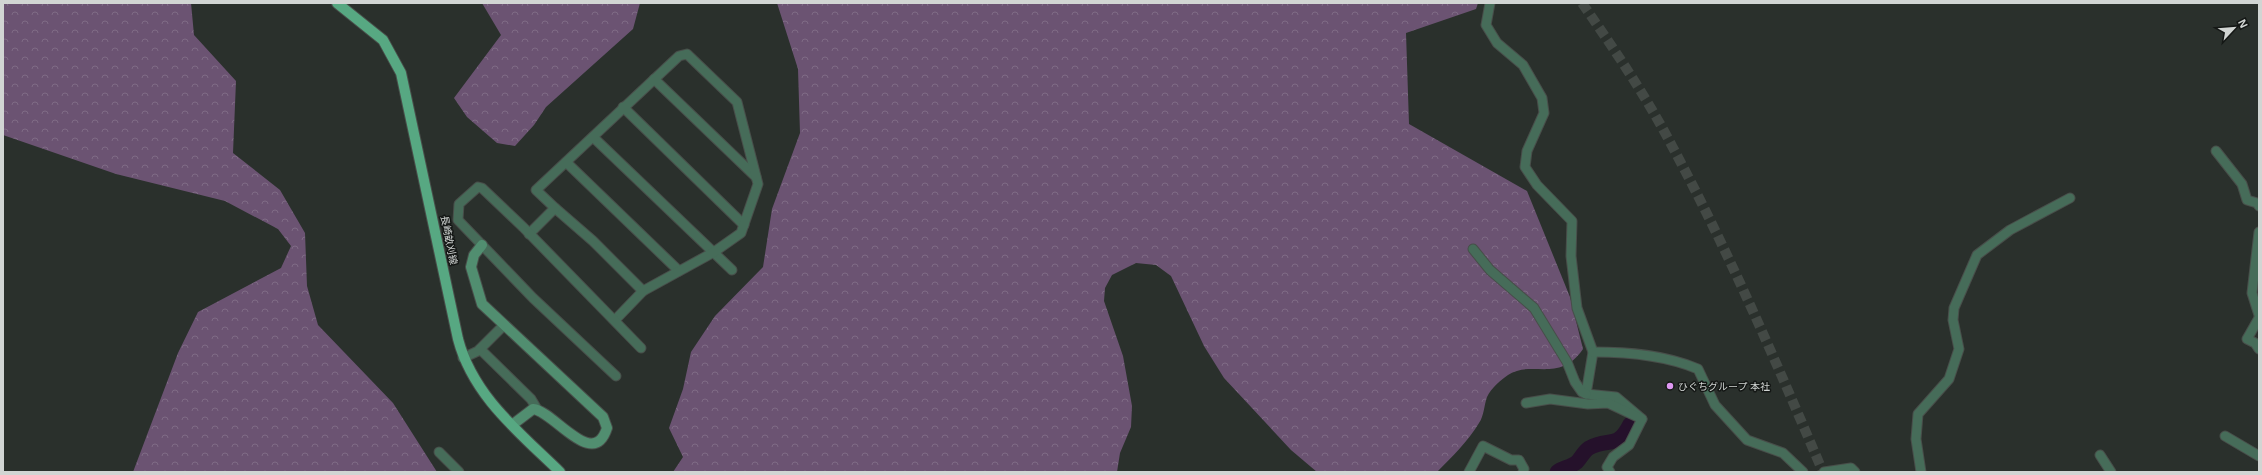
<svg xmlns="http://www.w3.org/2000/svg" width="2262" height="475" font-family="Helvetica,'Noto Sans JP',sans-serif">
<defs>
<pattern id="forest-crowns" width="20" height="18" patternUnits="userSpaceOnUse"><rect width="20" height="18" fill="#6b5372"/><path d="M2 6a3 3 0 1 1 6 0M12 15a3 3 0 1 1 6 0" fill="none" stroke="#7f6b85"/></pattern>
</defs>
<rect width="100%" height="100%" fill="#2a302c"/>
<g fill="url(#forest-crowns)">
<path d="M3 3H191L194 35 236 81 233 153 280 190 305 233 307 286 318 325 393 403 437 472H133L178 353 198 312 281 268 291 246 278 229 225 201 116 174 3 135Z"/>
<path d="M482 3H640L633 29 546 107 534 125 515 146 497 143 467 117 454 98 501 35Z"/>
<path d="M777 3H1478L1476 9 1406 33 1409 124 1527 191 1570 297 1583 349C1559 384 1532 359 1508 375 1501 380 1491 388 1487 397 1484 405 1484 416 1479 423 1468 441 1452 457 1437 472H1317L1291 450 1224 378 1204 346 1171 276 1156 265 1136 263 1112 275 1105 288 1104 301 1123 356 1132 406 1131 427 1120 453 1117 472H673L683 457 669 428 683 389 691 352 715 316 763 267 772 209 800 133 798 69Z"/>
</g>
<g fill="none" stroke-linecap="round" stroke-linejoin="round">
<path stroke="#25112b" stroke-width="15" d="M1557 472C1562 468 1571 467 1577 462 1581 458 1584 451 1589 448 1609 437 1617 450 1630 424"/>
<path stroke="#434945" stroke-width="10" stroke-dasharray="10 5" stroke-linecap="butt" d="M1582 3C1614 49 1646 96 1672 146 1729 252 1776 362 1823 472"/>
<defs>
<g id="street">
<path d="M1490 3 1486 25 1497 43 1523 65 1542 98 1544 113 1527 151 1525 167 1537 185 1572 221 1571 256 1577 308 1593 352 1586 394 1616 397 1642 419"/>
<path d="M654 79 756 177"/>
<path d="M623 107 744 225"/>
<path d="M593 137 732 270"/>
<path d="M2216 151 2242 184 2247 200 2257 203 2259 206"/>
<path d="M566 162 679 271"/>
<path d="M555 208 593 241 643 291"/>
<path d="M2259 232 2252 293 2259 315"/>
<path d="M529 234 555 208 536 190 679 56 687 54 737 102 758 184 741 233 714 252 643 291 615 320"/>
<path d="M1473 249 1490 270 1534 308 1567 362 1575 382 1582 392 1586 394"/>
<path d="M2259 318 2247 339 2255 343 2259 349"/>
<path d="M480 349 531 399 537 409"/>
<path d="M1593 352C1629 352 1665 355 1698 369L1715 405 1747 440 1783 453 1803 472"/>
<path d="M463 358 478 351 504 325"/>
<path d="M616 376 533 298 458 220 459 204 478 187 482 188 523 227 641 348"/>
<path d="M1526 403 1550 399 1588 404 1608 403 1642 419 1629 445 1613 457 1607 467 1610 472"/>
<path d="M2225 436 2259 456"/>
<path d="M439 452 459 472"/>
<path d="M2100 455 2111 472"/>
<path d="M1469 472 1483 446 1511 460H1519L1524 469 1523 472"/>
<path d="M1824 472 1851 468 1855 472"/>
<path d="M1921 472 1916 439 1918 414 1949 379 1959 349 1953 320 1954 308 1977 255 2010 230 2070 198"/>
</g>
<path id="secondary" d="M482 245 474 255 471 267 482 304 603 417 607 428C593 471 554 411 533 409L512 425"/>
<path id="primary" d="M337 3 383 40 401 73 458 339C473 396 519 432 560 472"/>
</defs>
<use href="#street" stroke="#484e4a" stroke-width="11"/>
<use href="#secondary" stroke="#484e4a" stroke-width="12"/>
<use href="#primary" stroke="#484e4a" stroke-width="12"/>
<use href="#street" stroke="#466c59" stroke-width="9"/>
<use href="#secondary" stroke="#518e70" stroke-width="10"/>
<use href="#primary" stroke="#57a882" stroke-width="10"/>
</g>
<circle fill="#de98f2" stroke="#141715" stroke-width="1.5" cx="1670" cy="386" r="4"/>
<g text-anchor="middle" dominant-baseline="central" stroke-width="3" stroke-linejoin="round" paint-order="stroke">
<g font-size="10" fill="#d1d5d3" stroke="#141715">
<text transform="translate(449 240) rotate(79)">長崎畝刈線</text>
</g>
<g font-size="10" fill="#d1d5d3" stroke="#141715" text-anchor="start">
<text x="1678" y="386">ひぐちグループ 本社</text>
</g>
</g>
<rect width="2262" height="475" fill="none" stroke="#d1d5d3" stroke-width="8"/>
<g transform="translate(2234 28) rotate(64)" stroke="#141715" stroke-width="3" paint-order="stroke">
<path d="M0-3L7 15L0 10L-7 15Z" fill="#d1d5d3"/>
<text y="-6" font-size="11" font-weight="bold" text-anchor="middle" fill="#d1d5d3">N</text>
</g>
</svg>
